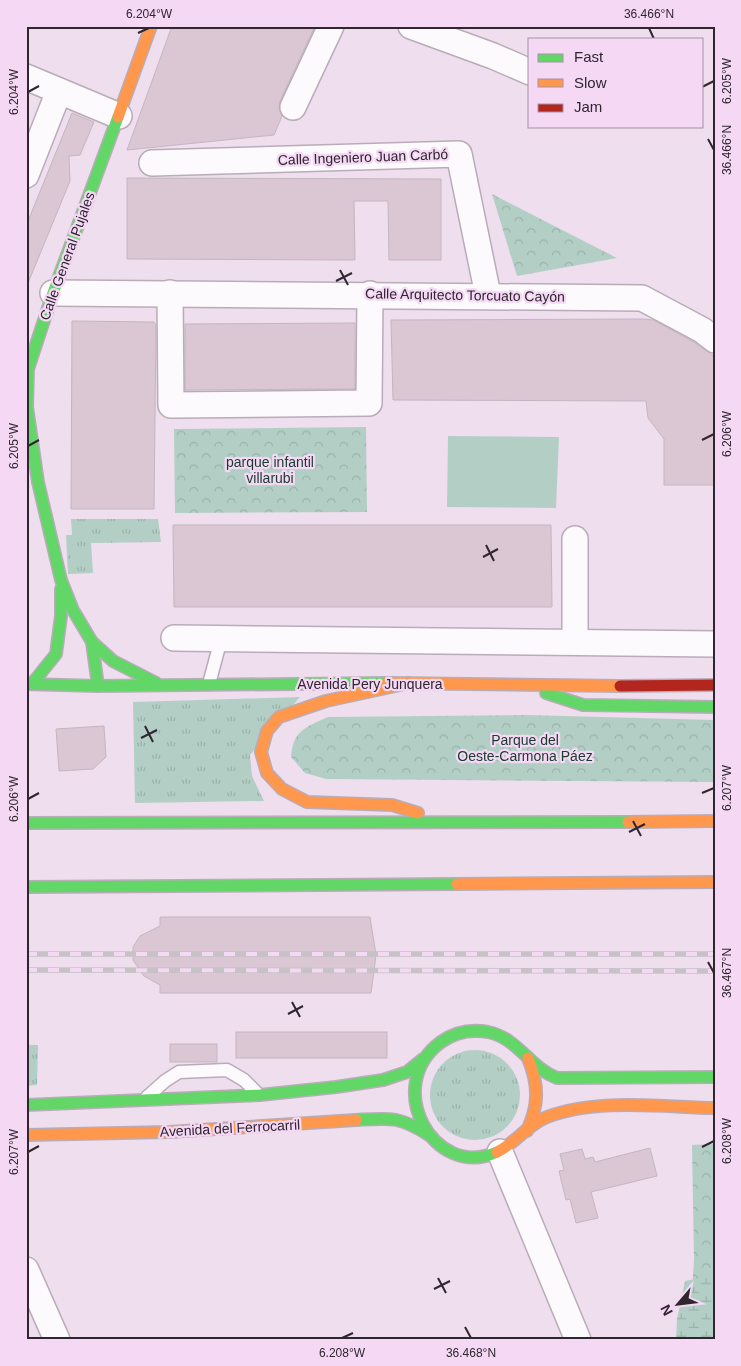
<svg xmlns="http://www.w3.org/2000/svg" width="741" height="1366" font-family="Helvetica,sans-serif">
<defs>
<pattern id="grass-tufts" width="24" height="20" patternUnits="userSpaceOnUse" patternTransform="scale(1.25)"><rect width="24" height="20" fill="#b3cfc5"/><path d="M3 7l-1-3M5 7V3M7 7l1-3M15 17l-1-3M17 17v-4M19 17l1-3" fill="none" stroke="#9ab2aa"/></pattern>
<pattern id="forest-crowns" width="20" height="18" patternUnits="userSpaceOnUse" patternTransform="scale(1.25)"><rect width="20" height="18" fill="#b3cfc5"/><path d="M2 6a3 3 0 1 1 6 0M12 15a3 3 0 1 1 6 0" fill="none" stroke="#9ab2aa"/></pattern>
<pattern id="wetland-marsh" width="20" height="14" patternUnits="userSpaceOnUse" patternTransform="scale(1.25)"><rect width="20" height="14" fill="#b3cfc5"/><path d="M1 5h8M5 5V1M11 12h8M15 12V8" fill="none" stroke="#9ab2aa"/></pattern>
</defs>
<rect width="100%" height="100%" fill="#eedeee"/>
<g fill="url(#grass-tufts)">
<path d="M71 519H158L161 542 91 543 93 573 68 574 66 535H72Z"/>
<path d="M300 697 250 755 252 776 264 801 135 803 133 702Z"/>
<path d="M26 1045H38L37 1085 26 1086Z"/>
<circle cx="475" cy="1095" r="45"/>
</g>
<g fill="url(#forest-crowns)">
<path d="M492 194 617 258 517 276Z"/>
<path d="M366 427 367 512 175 513 174 429Z"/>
<path d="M526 715 715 720V782L326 779 305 773 291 757C293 730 306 727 328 717Z"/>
<path d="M715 1144V1340H689L694 1259 692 1145Z"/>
</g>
<path fill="url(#wetland-marsh)" d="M715 1275V1340H676L677 1319 685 1281Z"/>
<path fill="#b3cfc5" d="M448 436 559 437 556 508 447 507Z"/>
<g fill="#dbc6d3" stroke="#c4b6c0">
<path d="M172 26H315L280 101 279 109 282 116 274 135 127 150Z"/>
<path d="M72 113 94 122 80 155 69 156 70 181 26 288V226Z"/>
<path d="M127 178 441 179V260H389L388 201H354L355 260 127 259Z"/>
<path d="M643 319 653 320 694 342 715 357V485H664V439L648 418 646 401 393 400 391 320Z"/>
<path d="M72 321 154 322 156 325 154 509H71Z"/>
<path d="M355 323V389L185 390V324Z"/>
<path d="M173 525H551L552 607H174Z"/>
<path d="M104 726 106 757 93 769 59 771 56 729Z"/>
<path d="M160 917H370L376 955 371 993H160V985L144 976 133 960V947L140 936 160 926Z"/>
<rect x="236" y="1032" width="151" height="26"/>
<rect x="170" y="1044" width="47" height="18"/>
<path d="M650 1148 657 1176 591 1192 598 1218 576 1223 570 1199 566 1200 559 1171 564 1170 560 1154 582 1149 585 1159 593 1157 595 1162Z"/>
</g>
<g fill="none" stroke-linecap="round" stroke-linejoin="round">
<defs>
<g id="lane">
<path d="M209 684 221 639"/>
<path d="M147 1097 165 1081 179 1072 227 1070 244 1080 258 1094"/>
</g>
<g id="street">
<path d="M411 26 493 56 530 72"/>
<path d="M26 77 119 116"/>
<path d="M293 107 331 26"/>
<path d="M152 163 459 154 488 295"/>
<path d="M26 175 59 91"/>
<path d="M53 293 642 298 702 330 715 340"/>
<path d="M170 293 171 405 369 403 370 294"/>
<path d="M174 638 715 644"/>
<path d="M575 642V539"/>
<path d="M500 1152 578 1340"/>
<path d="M26 1270 57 1340"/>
</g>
<g id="fast">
<path d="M92 642 113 661 156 683"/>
<path d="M26 684 98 686 387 683"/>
<path d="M32 684 56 654 61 616V589"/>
<path d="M98 686 92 642 73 610 61 580 38 482 27 407 28 369 53 293 118 117"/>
<path d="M546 693 583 705 715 707"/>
<path d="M26 823 628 822"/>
<path d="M26 887 457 884"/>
<path d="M26 1105 260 1095 336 1087 383 1080 407 1072 423 1059"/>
<path d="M356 1120C391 1118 399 1116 429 1135"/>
<path d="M497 1152C433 1181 382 1085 441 1042 455 1032 471 1029 488 1032 518 1038 530 1068 557 1078L715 1077"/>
</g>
<g id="slow">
<path d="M118 117 151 26"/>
<path d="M387 683 620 686"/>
<path d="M409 683 326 701 279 717 267 731 261 752 267 773 282 789 307 802 392 805 418 813"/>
<path d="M628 822 715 821"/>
<path d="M457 884 715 882"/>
<path d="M527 1131C539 1105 539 1085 528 1058"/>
<path d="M26 1135 169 1132 356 1120"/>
<path d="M497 1152C516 1143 528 1124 547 1117 596 1098 663 1107 715 1108"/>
</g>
<path id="jam" d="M620 686 715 685"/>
</defs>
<use href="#lane" stroke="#b9acb9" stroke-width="15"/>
<use href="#street" stroke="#b9acb9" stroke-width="28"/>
<use href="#fast" stroke="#b9acb9" stroke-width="14"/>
<use href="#slow" stroke="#b9acb9" stroke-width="14"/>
<use href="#jam" stroke="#b9acb9" stroke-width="14"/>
<use href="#lane" stroke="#fcfafc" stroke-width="12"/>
<use href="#street" stroke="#fcfafc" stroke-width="25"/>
<use href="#fast" stroke="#63d668" stroke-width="11"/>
<use href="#slow" stroke="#ff974d" stroke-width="11"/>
<use href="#jam" stroke="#b3261e" stroke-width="11"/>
<defs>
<g id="rail">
<path d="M26 954H715"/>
<path d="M26 970 715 971"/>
</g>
</defs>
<use href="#rail" stroke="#c6c2c6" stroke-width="5.5"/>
<use href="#rail" stroke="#f4d8f4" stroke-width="4" stroke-dasharray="11" stroke-linecap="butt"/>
</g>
<path fill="none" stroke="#302630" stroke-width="2" d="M649 28 654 39M138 33 149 28M702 87 714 81M28 92 39 86M708 139 714 150M340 270 348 285M336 281 352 273M702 440 714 434M28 446 39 440M486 545 494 561M483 557 498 549M145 726 153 742M141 738 157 730M702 793 714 788M28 799 39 793M633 821 641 836M629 832 645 824M708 962 714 973M292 1002 300 1017M288 1014 303 1006M702 1147 714 1141M28 1152 39 1146M438 1278 446 1293M434 1289 450 1281M465 1327 471 1338M342 1338 353 1333"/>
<g text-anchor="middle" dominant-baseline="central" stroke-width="4.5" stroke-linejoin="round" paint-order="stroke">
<g font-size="14" fill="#302630" stroke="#f4d8f4">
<text transform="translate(363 157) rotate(-2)">Calle Ingeniero Juan Carbó</text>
<text transform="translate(67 256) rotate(-70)">Calle General Pujales</text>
<text transform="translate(465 295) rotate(1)">Calle Arquitecto Torcuato Cayón</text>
<text x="370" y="684">Avenida Pery Junquera</text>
<text transform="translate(230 1128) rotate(-3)">Avenida del Ferrocarril</text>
</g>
<g font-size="14" fill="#173b2c" stroke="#f4d8f4">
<text x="270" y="462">parque infantil<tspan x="270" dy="16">villarubi</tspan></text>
<text x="525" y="740">Parque del<tspan x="525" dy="16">Oeste-Carmona Páez</tspan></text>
</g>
</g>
<rect width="741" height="1366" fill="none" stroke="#f4d8f4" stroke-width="55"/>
<rect x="528" y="38" width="175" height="90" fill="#f4d8f4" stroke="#a691a6"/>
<rect x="538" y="54" width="25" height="8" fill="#63d668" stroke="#a691a6"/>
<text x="574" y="62" font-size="15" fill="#302630">Fast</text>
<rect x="538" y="79" width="25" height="8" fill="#ff974d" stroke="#a691a6"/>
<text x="574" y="88" font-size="15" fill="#302630">Slow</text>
<rect x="538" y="104" width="25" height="8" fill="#b3261e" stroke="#a691a6"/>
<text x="574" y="112" font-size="15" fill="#302630">Jam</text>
<g transform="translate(678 1304) rotate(242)" stroke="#f4d8f4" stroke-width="4" paint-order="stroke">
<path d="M0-4L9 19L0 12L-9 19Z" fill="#302630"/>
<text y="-8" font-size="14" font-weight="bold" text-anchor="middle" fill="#302630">N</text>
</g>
<rect x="28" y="28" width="686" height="1310" fill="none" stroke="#302630" stroke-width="2"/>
<g font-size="12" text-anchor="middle" fill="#302630">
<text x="149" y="18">6.204°W</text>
<text x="649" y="18">36.466°N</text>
<text transform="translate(727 81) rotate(-90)" y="4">6.205°W</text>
<text transform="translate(14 92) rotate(-90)" y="4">6.204°W</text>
<text transform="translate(727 150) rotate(-90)" y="4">36.466°N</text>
<text transform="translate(727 434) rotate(-90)" y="4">6.206°W</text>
<text transform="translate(14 446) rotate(-90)" y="4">6.205°W</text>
<text transform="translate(727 788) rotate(-90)" y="4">6.207°W</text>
<text transform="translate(14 799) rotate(-90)" y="4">6.206°W</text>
<text transform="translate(727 973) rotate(-90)" y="4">36.467°N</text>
<text transform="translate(727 1141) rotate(-90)" y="4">6.208°W</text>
<text transform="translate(14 1152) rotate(-90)" y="4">6.207°W</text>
<text x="342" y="1357">6.208°W</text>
<text x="471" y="1357">36.468°N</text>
</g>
</svg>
